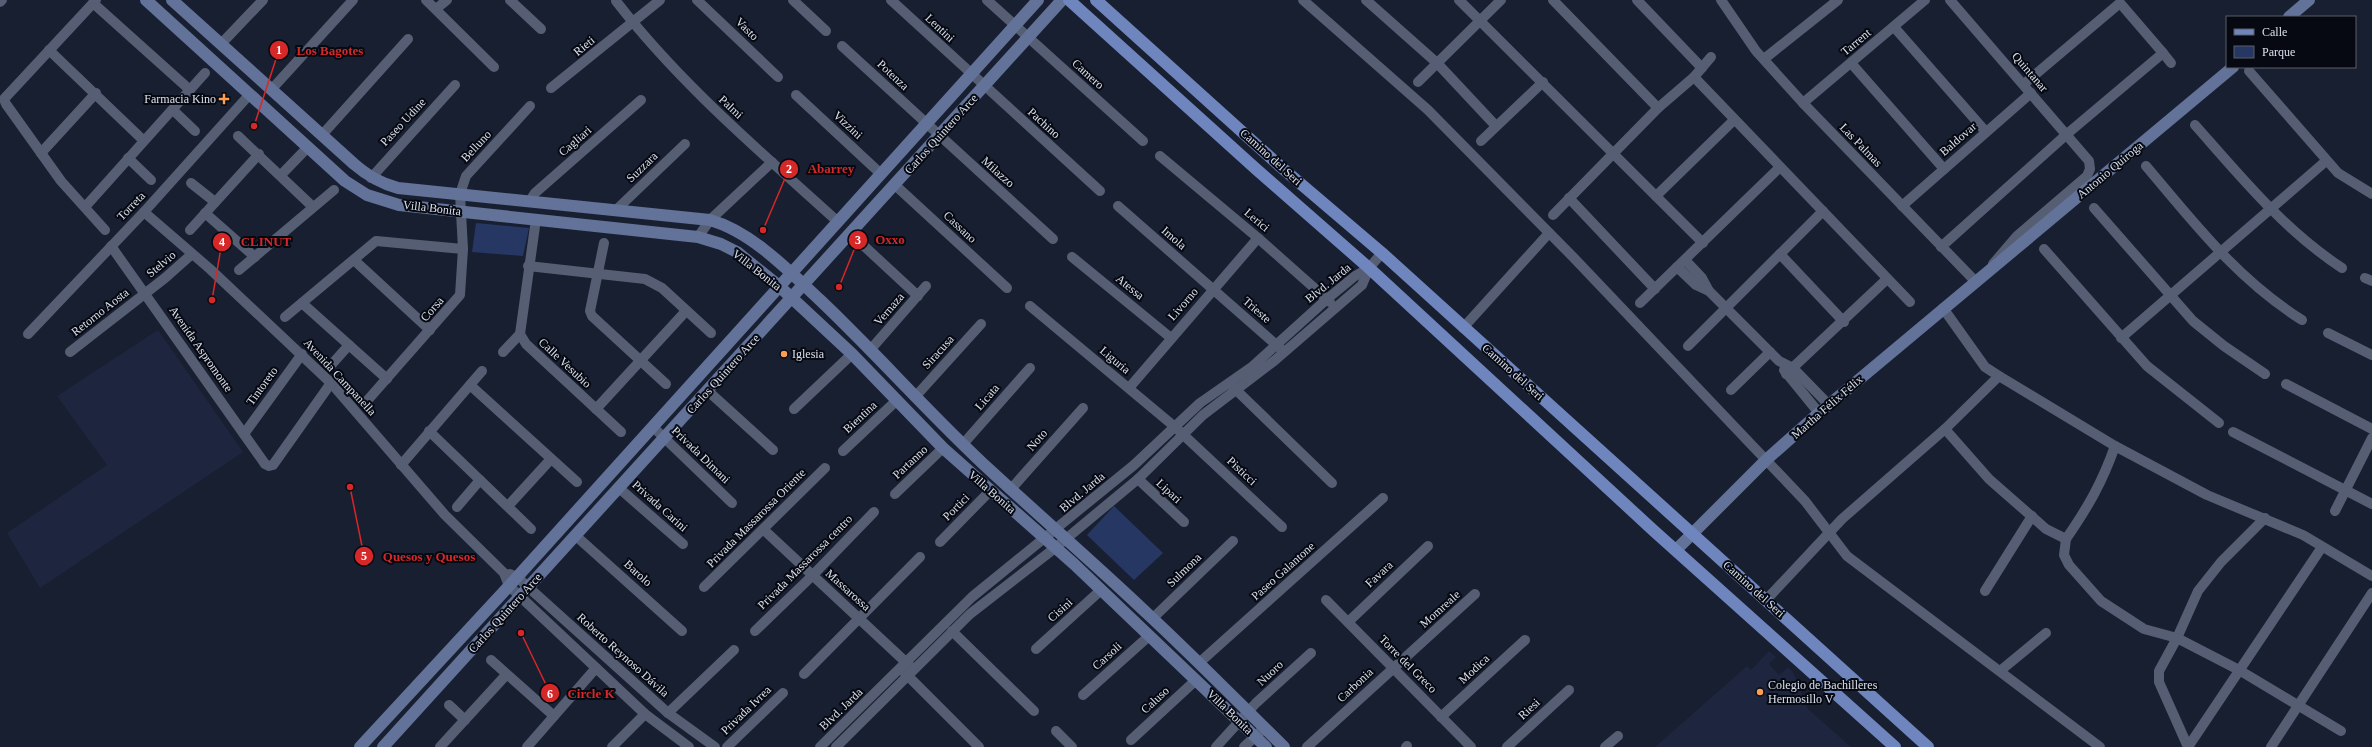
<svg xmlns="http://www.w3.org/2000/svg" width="2372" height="747" font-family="'Times New Roman',serif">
<rect width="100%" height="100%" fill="#181f31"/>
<g fill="#1d263e">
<path d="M158 330 243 452 40 588 7 533 107 465 57 396Z"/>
<path d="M1769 651 1776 657 1769 664 1779 675 1788 667 1793 672 1808 709 1851 747H1655L1747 666 1751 670Z"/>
</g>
<g fill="#263764">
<path d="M476 223 529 228 523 256 472 252Z"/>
<path d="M1114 506 1163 553 1134 580 1087 535Z"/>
</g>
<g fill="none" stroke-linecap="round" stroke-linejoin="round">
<g stroke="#555e73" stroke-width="10">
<path d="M96 0 4 99 6 104 61 181 105 230"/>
<path d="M426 0 494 67"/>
<path d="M510 0 541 29"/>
<path d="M697 0 778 77"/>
<path d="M793 0 826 31"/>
<path d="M891 0 1100 191"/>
<path d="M987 0 1143 141"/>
<path d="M1303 0 1428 110 1574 258 1805 501 1847 556 2100 747"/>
<path d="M1366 0 1437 63 1495 125"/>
<path d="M1459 0 1703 243"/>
<path d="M1553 0 1658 108"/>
<path d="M1637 0 1702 68"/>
<path d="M1721 0 1756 51 1803 103 1975 281"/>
<path d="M1950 0 2089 161 2090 169 2087 176 2017 236 1993 264"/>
<path d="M616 1C680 84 761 152 838 222"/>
<path d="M0 2 2 0"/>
<path d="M93 3 190 90"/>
<path d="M436 9 447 0"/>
<path d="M1894 27 1986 132"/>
<path d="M221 44 263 0"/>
<path d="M842 46 1053 239"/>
<path d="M49 50 143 140"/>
<path d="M2163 53 2171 63"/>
<path d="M1764 59 1838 0"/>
<path d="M1851 63 1944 169"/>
<path d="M2249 71 2338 173 2372 194"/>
<path d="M1694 77 1910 302"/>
<path d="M1418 82 1501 0"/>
<path d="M551 88 660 0"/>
<path d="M271 90 353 0"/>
<path d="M796 95 881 174"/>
<path d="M1803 103 1925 0"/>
<path d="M173 110 195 131"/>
<path d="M2195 125C2241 177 2284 230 2342 268"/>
<path d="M322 135 408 39"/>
<path d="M238 136 313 207"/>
<path d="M1481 141 1543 82"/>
<path d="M41 153 96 93"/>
<path d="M1160 156 1258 238 1330 302"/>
<path d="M128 158 151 180"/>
<path d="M2146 166C2195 224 2237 279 2302 320"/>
<path d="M281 175 308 147"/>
<path d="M371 178 455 85"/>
<path d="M191 183 215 202"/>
<path d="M895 185 1007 288"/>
<path d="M1656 196 1734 120"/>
<path d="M1569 198 1655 289"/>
<path d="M529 202 535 193 641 100"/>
<path d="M1118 206 1281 349"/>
<path d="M1902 206 2031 93"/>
<path d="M85 207 205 73"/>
<path d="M2094 208 2193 321 2224 346 2265 374"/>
<path d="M616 210 685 144"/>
<path d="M144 212 210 269 331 383 445 515 504 573 509 586 645 714 689 747"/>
<path d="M205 213 255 257"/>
<path d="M1553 215 1658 108 1694 77 1711 57"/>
<path d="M190 230 259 154"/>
<path d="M850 233 918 296"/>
<path d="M698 237 710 220 772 162"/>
<path d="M604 243 590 311 592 316 666 384"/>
<path d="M111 246 265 464 269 466 273 465 331 383"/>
<path d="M1941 247 2067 134 2163 53 2120 3 2024 84"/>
<path d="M2044 249 2147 366 2219 423"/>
<path d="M1780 254 1844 322"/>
<path d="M1072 257 1171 338"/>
<path d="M354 260 430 330"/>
<path d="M1685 260 1702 278 1709 291 1779 361 1793 368 1829 405"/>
<path d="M528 266 645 279 662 288 711 333"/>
<path d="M1677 267 1696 285 1709 291"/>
<path d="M239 270 334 190"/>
<path d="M2365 278 2372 281"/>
<path d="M302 303 387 379"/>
<path d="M1640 303 1780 167"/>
<path d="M1030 306 1175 427 1282 527"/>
<path d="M1943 308 1985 367 1999 376 2115 446 2207 495 2303 535 2372 576"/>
<path d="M285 317 376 241 463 249"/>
<path d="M1463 328 1549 233"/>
<path d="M2328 333 2372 355"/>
<path d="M28 334 144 212 250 94"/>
<path d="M520 334 526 344 621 432"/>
<path d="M2121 338 2326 161"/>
<path d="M1688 346 1823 211"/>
<path d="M871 349 926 286"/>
<path d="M70 352 165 278 192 254"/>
<path d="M503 352 520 334 536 219"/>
<path d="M332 364 349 345"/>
<path d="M1784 370 1819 413"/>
<path d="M1786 374 1887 279"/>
<path d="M2286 384 2372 429"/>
<path d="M470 385 577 482"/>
<path d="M1232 386 1332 483"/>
<path d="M1129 388 1258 238"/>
<path d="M1731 390 1770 352"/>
<path d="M708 391 773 450"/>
<path d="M915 397 981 324"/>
<path d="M366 402 460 295 463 249 460 194 466 176 530 106"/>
<path d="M596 409 686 311"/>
<path d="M794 409 852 354"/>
<path d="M653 427 732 503"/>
<path d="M1945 429 1989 479 2046 529 2066 539C2088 507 2102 483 2115 446"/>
<path d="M429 431 531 529"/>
<path d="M2233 432 2372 504"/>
<path d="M244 434 302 354"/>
<path d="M964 443 1030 368"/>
<path d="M843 451 896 401"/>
<path d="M401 465 482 371"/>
<path d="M1138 479 1184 522"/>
<path d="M619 488 683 544"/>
<path d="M1011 489 1083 408"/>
<path d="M895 494 943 448"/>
<path d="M508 506 551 459"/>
<path d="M457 507 480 480"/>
<path d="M2335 511 2372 438"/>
<path d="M764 530 911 667"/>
<path d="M576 536 682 631"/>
<path d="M2066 539 2064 555 2069 565 2101 601 2144 629 2177 638 2198 591 2221 562 2265 518"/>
<path d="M940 542 990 491"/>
<path d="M510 574 517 577 668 713 715 747"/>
<path d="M704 587 825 468"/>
<path d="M1985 591 2032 516"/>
<path d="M1326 600 1471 747"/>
<path d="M1766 600 1842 519 1945 429 1999 376"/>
<path d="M1153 618 1233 541"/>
<path d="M1348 622 1428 546"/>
<path d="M755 631 812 576 874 512"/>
<path d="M952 631 1034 711"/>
<path d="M1036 649 1101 590"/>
<path d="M491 660 554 716"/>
<path d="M1199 663 1383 498"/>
<path d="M2000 671 2046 633"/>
<path d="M904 672 979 747"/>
<path d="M804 674 920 557"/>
<path d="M1083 695 1149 636"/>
<path d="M449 705 465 720"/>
<path d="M668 713 734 650"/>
<path d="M1441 717 1525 640"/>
<path d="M1056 731 1072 747"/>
<path d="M1131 740 1196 680"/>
<path d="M440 747 506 675"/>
<path d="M527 747 596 668"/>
<path d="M612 747 645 714"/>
<path d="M727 747 783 693"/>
<path d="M820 747 972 597 1134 465 1200 403 1253 366 1327 299 1355 276 1369 268"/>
<path d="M836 747 970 614 1055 548 1138 479 1203 415 1274 361 1362 285 1369 268 1382 253"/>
<path d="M1216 747 1256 703 1311 653"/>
<path d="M1244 747 1260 732"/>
<path d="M1307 747 1475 594"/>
<path d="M1406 747 1407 746"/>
<path d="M1507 747 1569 690"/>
<path d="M1605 747 1618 736"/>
<path d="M2188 747 2159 682V671L2177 638 2239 670 2341 731"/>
<path d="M2188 747 2322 547"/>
<path d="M2271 747 2372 593"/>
</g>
<g stroke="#627298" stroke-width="12">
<path d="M146 0 345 181 367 195 399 205 698 237 721 244 737 252 779 286 852 354 943 448 1074 564 1266 747"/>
<path d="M172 0 354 164C368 176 380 183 398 188L710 220C752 232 789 271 820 300 879 356 933 418 992 472 1045 521 1100 568 1152 618 1197 660 1240 704 1284 747"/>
<path d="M2289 17 2309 0"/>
<path d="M1676 550 1766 460 1819 413 2233 67"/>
<path d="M360 747 509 586 1038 0"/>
<path d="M383 747 1062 0"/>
</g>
<g stroke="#6f85bd" stroke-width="12">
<path d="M1069 0 1256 169 1369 268 1654 531 1895 747"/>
<path d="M1096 0 1281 167 1382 253 1928 747"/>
</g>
</g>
<g fill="#fc9e52" stroke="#060911" stroke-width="1.5">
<path d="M222 93h4v4h4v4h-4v4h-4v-4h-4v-4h4z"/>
<circle cx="784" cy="354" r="4"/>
<circle cx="1760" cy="692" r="4"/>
</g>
<g text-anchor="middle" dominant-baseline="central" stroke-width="4" stroke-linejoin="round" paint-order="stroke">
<g font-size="12" fill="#dae0ec" stroke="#060911">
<text transform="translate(940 28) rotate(43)">Lentini</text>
<text transform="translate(747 29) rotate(44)">Vasto</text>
<text transform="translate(1856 42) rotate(-40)">Tarrent</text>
<text transform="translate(584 46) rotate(-39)">Rieti</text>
<text transform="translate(2030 72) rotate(49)">Quintanar</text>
<text transform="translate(1088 74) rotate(42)">Camero</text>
<text transform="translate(893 75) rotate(43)">Potenza</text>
<text transform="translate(731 107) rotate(43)">Palmi</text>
<text transform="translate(403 122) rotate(-47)">Paseo Udine</text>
<text transform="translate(1044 123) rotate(42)">Pachino</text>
<text transform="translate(848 125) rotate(43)">Vizzini</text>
<text transform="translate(941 134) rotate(-48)">Carlos Quintero Arce</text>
<text transform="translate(1958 139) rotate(-41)">Baldovar</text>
<text transform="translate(575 141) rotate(-41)">Cagliari</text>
<text transform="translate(1861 145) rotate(46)">Las Palmas</text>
<text transform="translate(476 146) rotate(-47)">Belluno</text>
<text transform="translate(1271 157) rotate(42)">Camino del Seri</text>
<text transform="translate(642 167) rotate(-44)">Suzzara</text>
<text transform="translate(2110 170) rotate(-40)">Antonio Quiroga</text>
<text transform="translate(998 172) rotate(42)">Milazzo</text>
<text transform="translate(131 206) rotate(-46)">Torreta</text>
<text transform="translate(432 208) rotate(7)">Villa Bonita</text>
<text transform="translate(1257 220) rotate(40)">Lerici</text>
<text transform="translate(960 227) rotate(43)">Cassano</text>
<text transform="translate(1174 238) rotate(41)">Imola</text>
<text transform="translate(161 264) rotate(-40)">Stelvio</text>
<text transform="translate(757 270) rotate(38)">Villa Bonita</text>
<text transform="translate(1328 283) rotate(-39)">Blvd. Jarda</text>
<text transform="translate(1130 287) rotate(39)">Atessa</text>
<text transform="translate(1183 304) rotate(-49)">Livorno</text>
<text transform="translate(432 309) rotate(-49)">Corsa</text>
<text transform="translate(889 309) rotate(-49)">Vernaza</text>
<text transform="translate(1257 310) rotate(41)">Trieste</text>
<text transform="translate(100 312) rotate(-38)">Retorno Aosta</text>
<text transform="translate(201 349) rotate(55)">Avenida Aspromonte</text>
<text transform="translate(938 352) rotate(-48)">Siracusa</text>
<text transform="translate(1115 360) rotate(40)">Liguria</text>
<text transform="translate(565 363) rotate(43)">Calle Vesubio</text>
<text transform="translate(1513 372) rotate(42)">Camino del Seri</text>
<text transform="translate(723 374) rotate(-48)">Carlos Quintero Arce</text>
<text transform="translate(340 377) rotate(47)">Avenida Campanella</text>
<text transform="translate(262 386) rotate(-54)">Tintoreto</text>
<text transform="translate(987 397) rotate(-49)">Licata</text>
<text transform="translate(1827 407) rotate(-41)">Martha Félix Félix</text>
<text transform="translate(860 417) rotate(-43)">Bientina</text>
<text transform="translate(1037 440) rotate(-49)">Noto</text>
<text transform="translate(701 455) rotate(44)">Privada Dimani</text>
<text transform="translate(910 462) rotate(-43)">Partanno</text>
<text transform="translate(1242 471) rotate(43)">Pisticci</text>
<text transform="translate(1169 491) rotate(43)">Lipari</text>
<text transform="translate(992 492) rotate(41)">Villa Bonita</text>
<text transform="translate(1082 492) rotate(-40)">Blvd. Jarda</text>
<text transform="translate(660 506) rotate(42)">Privada Carini</text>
<text transform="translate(956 507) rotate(-45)">Portici</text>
<text transform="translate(756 518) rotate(-45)">Privada Massarossa Oriente</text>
<text transform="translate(805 562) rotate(-45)">Privada Massarossa centro</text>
<text transform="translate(1184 570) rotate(-44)">Sulmona</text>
<text transform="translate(1283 571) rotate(-42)">Paseo Galantone</text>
<text transform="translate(638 573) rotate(42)">Barolo</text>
<text transform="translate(1379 574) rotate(-43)">Favara</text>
<text transform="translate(1754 589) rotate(42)">Camino del Seri</text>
<text transform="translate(848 590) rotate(42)">Massarossa</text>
<text transform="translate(1440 609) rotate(-42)">Momreale</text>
<text transform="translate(1060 610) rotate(-42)">Cisini</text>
<text transform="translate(505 613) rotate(-48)">Carlos Quintero Arce</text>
<text transform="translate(623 655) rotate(42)">Roberto Reynoso Dávila</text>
<text transform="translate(1107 656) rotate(-42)">Carsoli</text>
<text transform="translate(1408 664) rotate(45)">Torre del Greco</text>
<text transform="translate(1474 669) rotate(-43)">Modica</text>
<text transform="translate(1270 673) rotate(-43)">Nuoro</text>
<text transform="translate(1355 685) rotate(-43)">Carbonia</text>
<text transform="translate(1155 700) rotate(-43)">Caluso</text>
<text transform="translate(841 709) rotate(-44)">Blvd. Jarda</text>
<text transform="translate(1529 709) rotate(-43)">Riesi</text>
<text transform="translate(746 710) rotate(-44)">Privada Ivrea</text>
<text transform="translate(1230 712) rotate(44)">Villa Bonita</text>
</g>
<g font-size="12" fill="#dae0ec" stroke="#060911" text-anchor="start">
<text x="216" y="99" text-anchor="end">Farmacia Kino</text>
<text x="792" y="354">Iglesia</text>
<text x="1768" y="685">Colegio de Bachilleres<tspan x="1768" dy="14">Hermosillo V</tspan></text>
</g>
</g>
<path fill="none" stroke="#d62828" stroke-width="1.5" d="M254 126L279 50M763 230L789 169M839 287L858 240M212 300L222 242M350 487L364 556M521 633L550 693"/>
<g fill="#d62828" stroke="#060911" stroke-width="1.5">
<circle cx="254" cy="126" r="4"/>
<circle cx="763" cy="230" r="4"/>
<circle cx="839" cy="287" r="4"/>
<circle cx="212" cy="300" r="4"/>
<circle cx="350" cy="487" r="4"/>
<circle cx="521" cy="633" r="4"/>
<circle cx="279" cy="50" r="10"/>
<circle cx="789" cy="169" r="10"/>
<circle cx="858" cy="240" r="10"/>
<circle cx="222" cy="242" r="10"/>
<circle cx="364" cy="556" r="10"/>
<circle cx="550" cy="693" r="10"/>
</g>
<g font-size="12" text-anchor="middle" font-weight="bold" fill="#fff">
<text x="279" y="54">1</text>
<text x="789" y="173">2</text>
<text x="858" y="244">3</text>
<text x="222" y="246">4</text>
<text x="364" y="560">5</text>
<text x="550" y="698">6</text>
</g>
<g font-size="13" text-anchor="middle" font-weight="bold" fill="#d62828" stroke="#060911" stroke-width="4" stroke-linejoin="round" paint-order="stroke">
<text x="330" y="55">Los Bagotes</text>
<text x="831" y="173">Abarrey</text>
<text x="890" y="244">Oxxo</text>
<text x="266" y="246">CLINUT</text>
<text x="429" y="561">Quesos y Quesos</text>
<text x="591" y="698">Circle K</text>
</g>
<rect x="2226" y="16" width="130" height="52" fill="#060911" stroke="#5b5f69"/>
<rect x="2234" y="29" width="20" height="6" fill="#6f85bd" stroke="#5b5f69"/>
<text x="2262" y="36" font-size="12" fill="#dae0ec">Calle</text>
<rect x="2234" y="46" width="20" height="12" fill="#263764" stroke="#5b5f69"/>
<text x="2262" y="56" font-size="12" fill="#dae0ec">Parque</text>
</svg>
